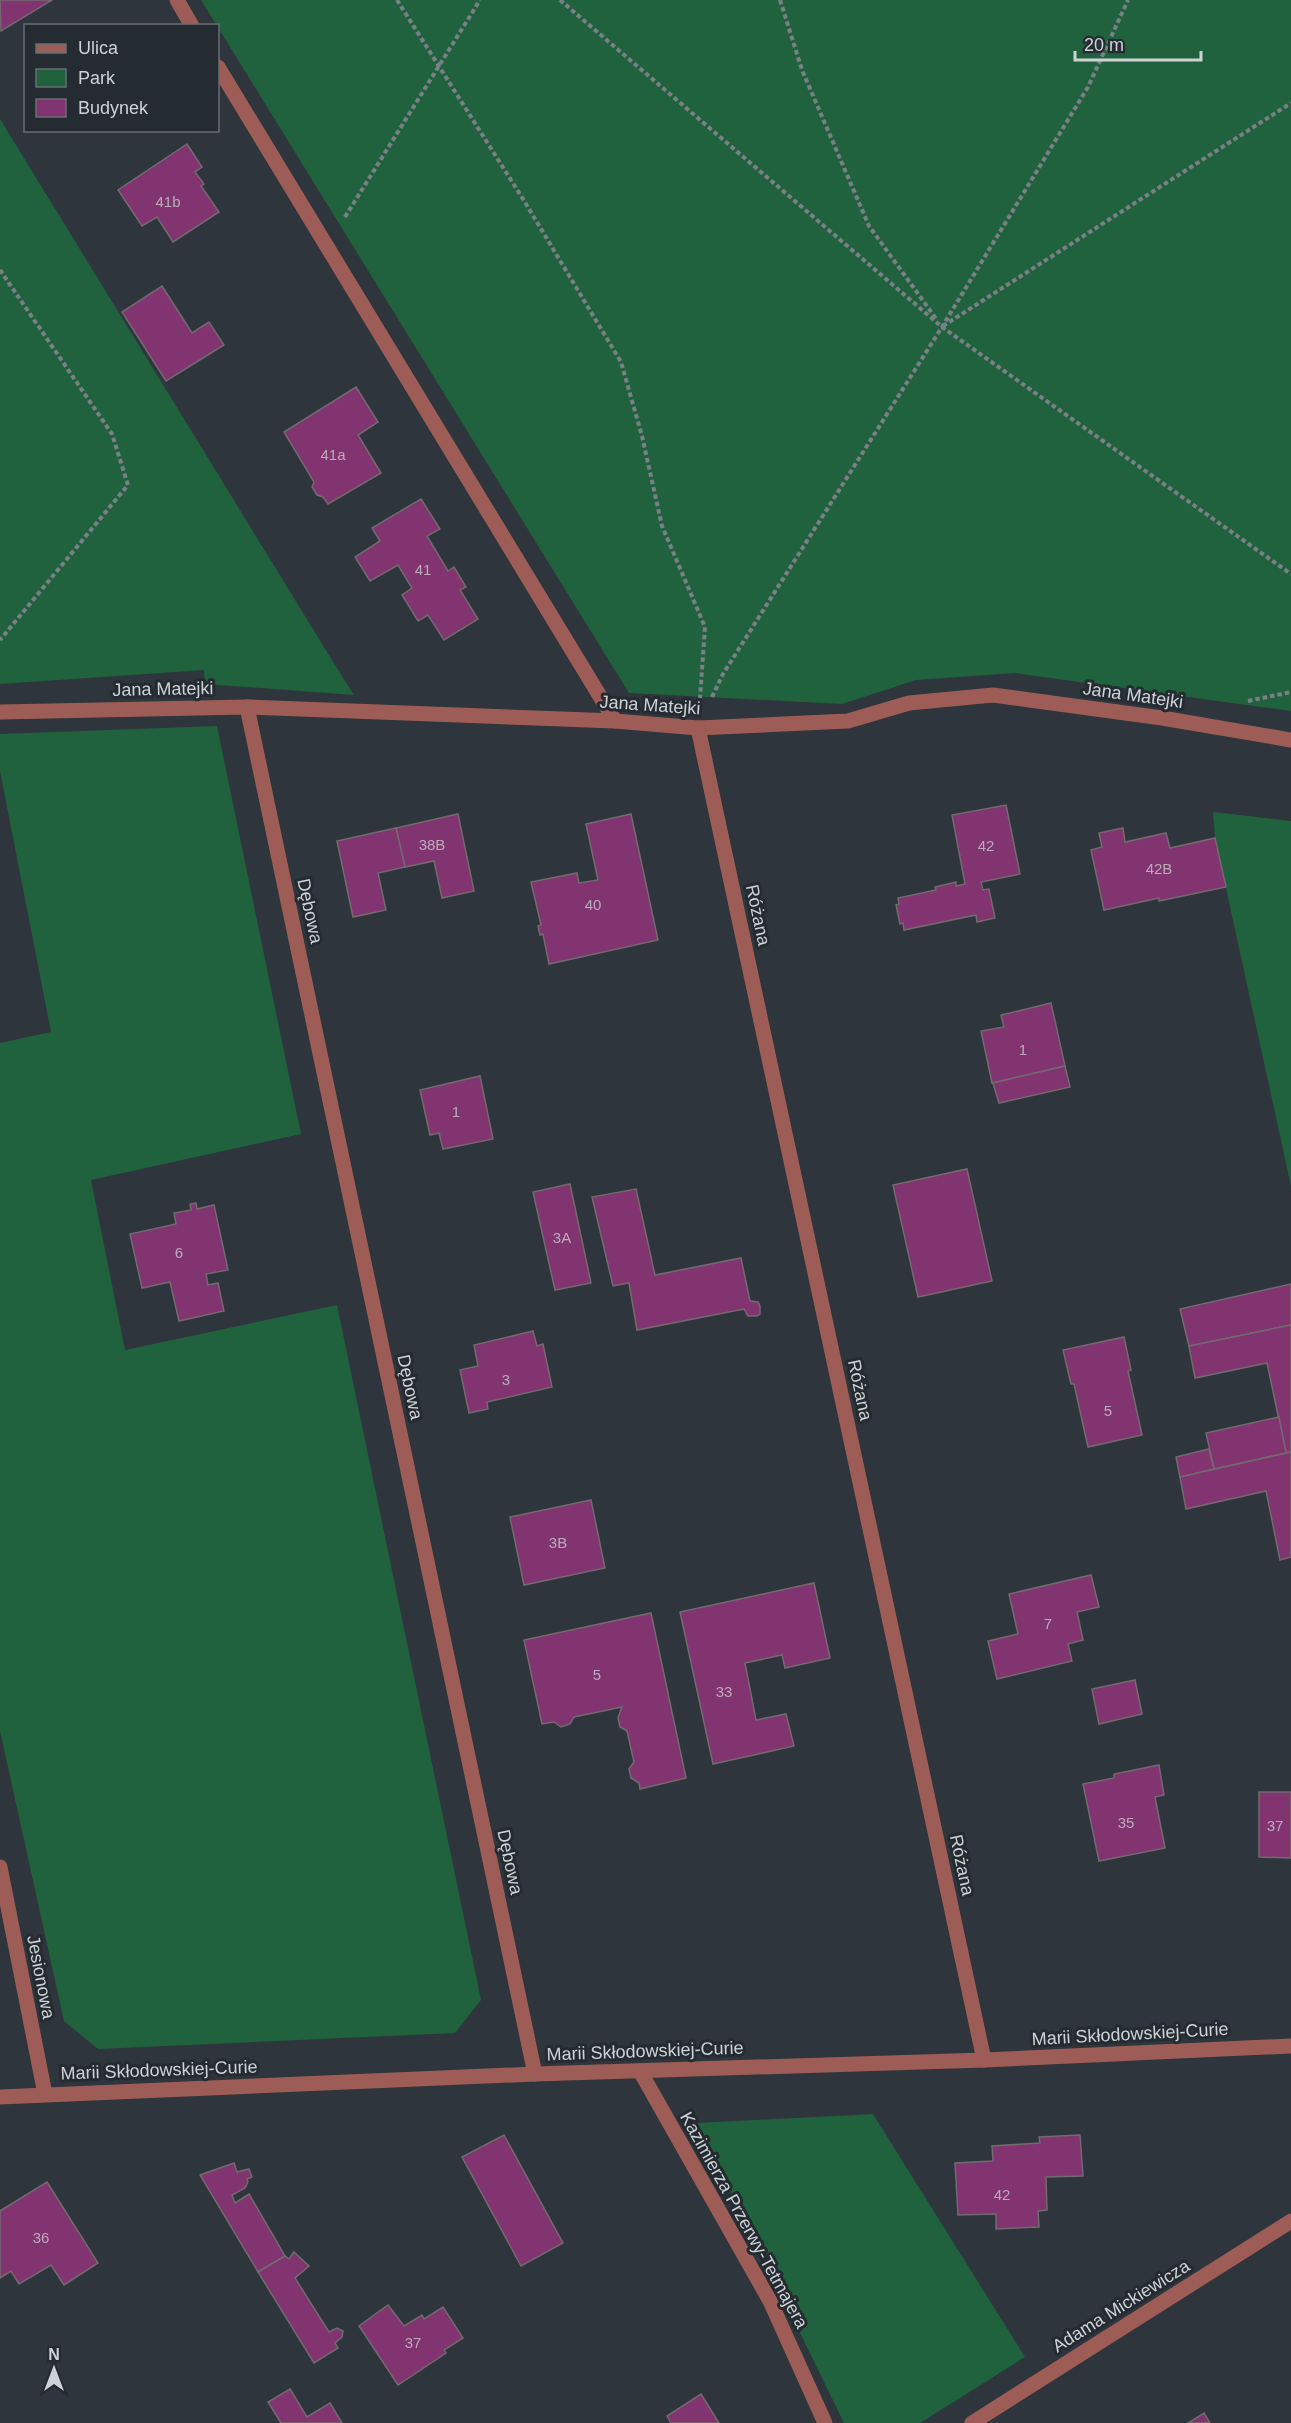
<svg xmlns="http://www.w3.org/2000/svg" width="1291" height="2423" font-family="Helvetica,sans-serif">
<rect width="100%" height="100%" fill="#2e353c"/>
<g fill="#21623e">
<path d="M201 0H1291V711L1015 673 916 680 842 704 629 693Z"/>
<path d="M0 119 343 678 354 695 205 684 204 670 0 684Z"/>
<path d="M217 726 301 1134 91 1180 125 1350 337 1305 481 2000 455 2033 98 2049 64 2021 0 1731V1043L51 1032 0 771V734Z"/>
<path d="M1213 812 1291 821V1186L1215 838Z"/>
<path d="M873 2114 1025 2357 920 2423H844L749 2228 701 2136 698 2123Z"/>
</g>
<g fill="#81346f" stroke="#736a70" stroke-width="1.5">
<path d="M0 0H52L1 31Z"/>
<path d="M187 144 202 167 195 172 204 184 201 186 219 212 173 242 157 217 142 226 118 190Z"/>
<path d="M162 286 192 333 209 322 224 345 166 381 122 312Z"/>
<path d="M356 387 378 422 358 435 381 473 328 504 323 497 317 495 312 487 314 482 284 432Z"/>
<path d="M421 499 440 529 427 536 448 571 454 567 466 587 460 590 478 619 444 640 428 615 418 621 402 595 412 588 398 565 370 581 355 557 380 541 372 528Z"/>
<path d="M1006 805 1020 874 981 882 983 890 989 889 995 918 977 922 976 915 904 930 903 923 900 924 896 905 899 904 898 898 936 890 935 887 956 882V886L965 884 952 815Z"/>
<path d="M458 814 474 891 442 898 434 861 405 867 396 828Z"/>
<path d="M631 814 658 940 549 964 543 934 540 935 538 926 541 925 531 882 577 873 579 883 598 880 586 824Z"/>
<path d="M396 828 405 867 378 873 386 910 353 917 337 841Z"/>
<path d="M1123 828 1125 842 1166 833 1170 848 1215 838 1226 887 1159 901V898L1104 910 1091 850 1102 847 1099 833Z"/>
<path d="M1051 1003 1065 1066 992 1083 981 1031 1004 1027 1001 1015Z"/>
<path d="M1065 1066 1070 1087 999 1103 993 1083Z"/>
<path d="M480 1076 493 1139 443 1149 439 1133 430 1135 420 1090Z"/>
<path d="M967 1169 992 1281 918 1297 893 1185Z"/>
<path d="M570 1184 591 1283 555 1290 533 1192Z"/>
<path d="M636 1189 655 1275 741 1258 750 1301 758 1302 760 1306V1314L757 1316H748L744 1309 637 1330 629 1283 613 1286 592 1197Z"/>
<path d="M196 1203 197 1209 214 1205 228 1270 206 1274 208 1285 218 1283 224 1311 179 1321 170 1282 142 1288 130 1234 176 1224 174 1213 191 1210 190 1204Z"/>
<path d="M1291 1284V1325L1189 1346 1180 1309Z"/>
<path d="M1291 1325V1452L1286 1453 1267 1363 1195 1378 1189 1346Z"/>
<path d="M533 1331 537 1346 543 1344 552 1387 487 1402 488 1409 469 1413 460 1370 478 1366 474 1345Z"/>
<path d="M1124 1337 1131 1370 1128 1371 1142 1435 1088 1447 1074 1384H1071L1063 1350Z"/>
<path d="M1279 1417 1286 1453 1214 1469 1206 1433Z"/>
<path d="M1209 1449 1214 1469 1180 1477 1176 1457Z"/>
<path d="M1291 1452V1557L1280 1560 1266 1491 1186 1509 1180 1477Z"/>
<path d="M591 1500 605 1568 524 1585 510 1517Z"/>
<path d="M1091 1575 1099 1607 1077 1612 1083 1640 1068 1644 1072 1661 997 1679 988 1641 1018 1634 1009 1594Z"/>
<path d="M814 1583 830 1658 785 1668 782 1655 745 1663 756 1720 786 1714 794 1746 713 1764 680 1612Z"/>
<path d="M651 1613 686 1778 640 1789 639 1783 631 1778 629 1769 634 1762 627 1731 620 1727 618 1718 622 1707 574 1717 570 1724 561 1727 554 1722 542 1724 524 1640Z"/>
<path d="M1135 1680 1142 1714 1099 1724 1092 1689Z"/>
<path d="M1159 1765 1164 1795 1155 1797 1165 1848 1099 1861 1083 1784 1114 1778V1774Z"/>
<path d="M1259 1792H1291V1858L1259 1857Z"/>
<path d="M504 2135 563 2243 521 2266 462 2157Z"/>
<path d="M1080 2135 1083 2176 1046 2177 1047 2210 1038 2211 1039 2227 996 2229V2214L958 2215 955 2163 993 2161 992 2146 1040 2143 1039 2137Z"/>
<path d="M234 2163 237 2172 249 2169 252 2177 247 2179 248 2182 245 2188 232 2195 235 2203 249 2194 285 2256 258 2272 200 2175Z"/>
<path d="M47 2182 98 2263 64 2285 51 2265 19 2284 11 2271 0 2278V2211Z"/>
<path d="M294 2252 309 2266 295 2278 329 2332 337 2328 343 2331 342 2337 335 2343 338 2348 314 2363 258 2272 285 2256 289 2259Z"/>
<path d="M388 2305 404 2326 422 2315 424 2319 443 2307 463 2338 444 2350 446 2353 398 2385 359 2326Z"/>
<path d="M290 2389 307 2417 330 2403 342 2423H281L268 2402Z"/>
<path d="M701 2394 719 2423H671L667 2416Z"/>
<path d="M1204 2413 1210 2423H1188Z"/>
</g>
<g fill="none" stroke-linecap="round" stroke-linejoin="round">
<g stroke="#7a8085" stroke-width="4" stroke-dasharray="4.5 3" stroke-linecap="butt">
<path d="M397 0 523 199 621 362 642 436 662 526 705 627 700 698"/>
<path d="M560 0 942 327 1291 574"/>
<path d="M780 0 802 70 869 226 937 320"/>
<path d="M345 217 480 0"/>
<path d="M0 270 112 434 128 485 0 640"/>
<path d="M943 326 1291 103"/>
<path d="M712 697 723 674 942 327 1088 87 1128 0"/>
<path d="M1248 701 1291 692"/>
</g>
<g stroke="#9d5d56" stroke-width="15">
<path d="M177 0 192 26"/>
<path d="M218 67 615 721"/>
<path d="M247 707 535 2074"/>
<path d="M0 712 247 707 615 721 698 728 848 721 909 703 993 695 1162 718 1291 740"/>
<path d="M698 728 984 2060"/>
<path d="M0 1867 45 2094"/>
<path d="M640 2071 770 2301 825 2423"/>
<path d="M0 2097 535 2074 984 2060 1291 2046"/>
<path d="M972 2423 1291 2221"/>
</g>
</g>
<g text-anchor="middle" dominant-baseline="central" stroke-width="6" stroke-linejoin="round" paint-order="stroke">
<g font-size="15" fill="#bbaabc">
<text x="168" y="201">41b</text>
<text x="333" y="454">41a</text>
<text x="423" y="569">41</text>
<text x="432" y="844">38B</text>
<text x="986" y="845">42</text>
<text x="1159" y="868">42B</text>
<text x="593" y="904">40</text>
<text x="1023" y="1049">1</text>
<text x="456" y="1111">1</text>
<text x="562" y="1237">3A</text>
<text x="179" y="1252">6</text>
<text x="506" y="1379">3</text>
<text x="1108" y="1410">5</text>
<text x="558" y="1542">3B</text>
<text x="1048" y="1623">7</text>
<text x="597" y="1674">5</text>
<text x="724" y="1691">33</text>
<text x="1126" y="1822">35</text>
<text x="1275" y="1825">37</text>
<text x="1002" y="2194">42</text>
<text x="41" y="2237">36</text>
<text x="413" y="2342">37</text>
</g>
<g font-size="18" fill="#ced2d6" stroke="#242b31">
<text transform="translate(163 689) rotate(-1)">Jana Matejki</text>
<text transform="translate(1133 695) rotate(8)">Jana Matejki</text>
<text transform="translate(650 705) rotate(4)">Jana Matejki</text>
<text transform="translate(310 911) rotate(78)">Dębowa</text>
<text transform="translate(758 915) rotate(78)">Różana</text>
<text transform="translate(410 1387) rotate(78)">Dębowa</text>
<text transform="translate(860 1390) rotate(78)">Różana</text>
<text transform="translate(510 1862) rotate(78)">Dębowa</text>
<text transform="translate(962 1865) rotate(78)">Różana</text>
<text transform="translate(41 1977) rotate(79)">Jesionowa</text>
<text transform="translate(1130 2034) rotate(-3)">Marii Skłodowskiej-Curie</text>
<text transform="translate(645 2051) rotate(-2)">Marii Skłodowskiej-Curie</text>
<text transform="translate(159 2070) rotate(-2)">Marii Skłodowskiej-Curie</text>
<text transform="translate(744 2220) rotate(61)">Kazimierza Przerwy-Tetmajera</text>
<text transform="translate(1121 2306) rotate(-32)">Adama Mickiewicza</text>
</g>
</g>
<rect x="24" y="24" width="195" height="108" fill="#242b31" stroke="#686e73" stroke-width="1.5"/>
<rect x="36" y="44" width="30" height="9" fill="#9d5d56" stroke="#686e73" stroke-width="1.5"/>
<text x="78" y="54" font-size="18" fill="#ced2d6">Ulica</text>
<rect x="36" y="69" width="30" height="18" fill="#21623e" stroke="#686e73" stroke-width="1.5"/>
<text x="78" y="84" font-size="18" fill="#ced2d6">Park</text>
<rect x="36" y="99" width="30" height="18" fill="#81346f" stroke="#686e73" stroke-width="1.5"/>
<text x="78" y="114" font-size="18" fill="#ced2d6">Budynek</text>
<g transform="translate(54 2369)" stroke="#242b31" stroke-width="4.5" paint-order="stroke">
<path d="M0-4.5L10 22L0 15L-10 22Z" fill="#ced2d6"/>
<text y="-9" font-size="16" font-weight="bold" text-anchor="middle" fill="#ced2d6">N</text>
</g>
<path d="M1075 51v9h126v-9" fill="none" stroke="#ced2d6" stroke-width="3"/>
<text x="1084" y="51" font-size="18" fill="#ced2d6" stroke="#242b31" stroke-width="4.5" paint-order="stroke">20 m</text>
</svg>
